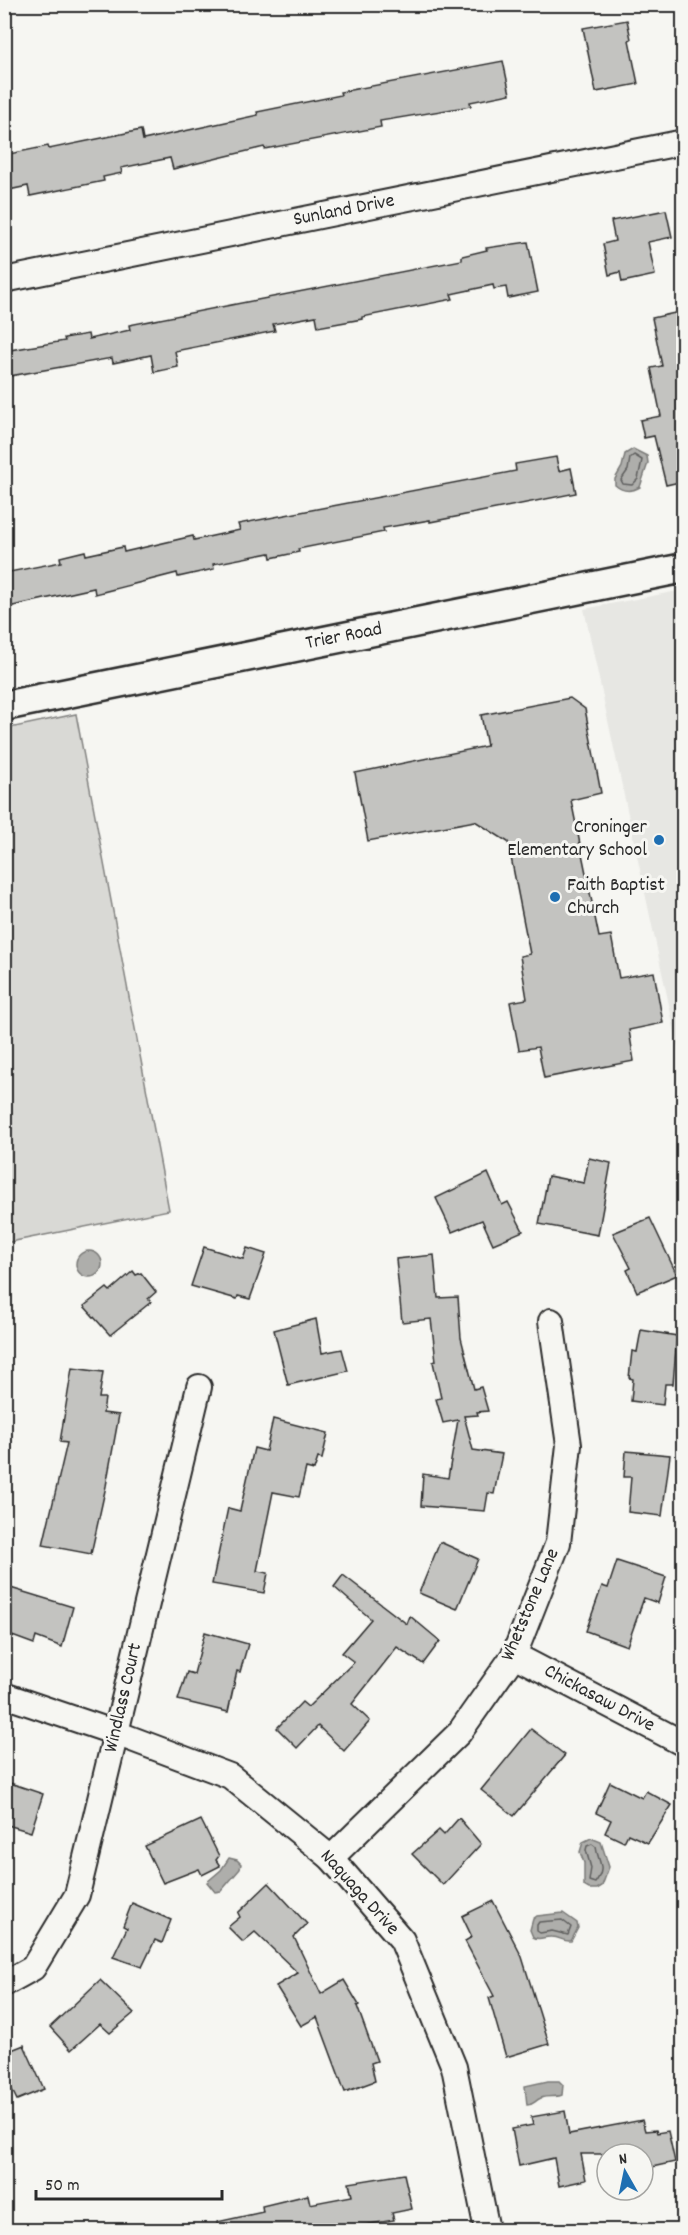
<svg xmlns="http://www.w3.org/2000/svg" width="688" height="2235" font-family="Dekko,sans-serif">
<rect width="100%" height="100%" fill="#f6f6f2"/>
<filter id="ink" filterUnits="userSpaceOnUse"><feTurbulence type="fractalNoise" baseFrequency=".0167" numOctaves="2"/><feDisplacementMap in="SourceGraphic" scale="12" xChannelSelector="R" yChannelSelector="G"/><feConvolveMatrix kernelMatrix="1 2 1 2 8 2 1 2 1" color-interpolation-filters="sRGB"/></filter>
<g filter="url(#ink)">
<path fill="#e7e7e3" d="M683 590H684L683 1070 584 609Z"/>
<path fill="#d9d9d5" stroke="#828280" stroke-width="1.5" d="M76 714 169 1210 5 1243V729Z"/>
<g fill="#aeaeab" stroke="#7a7a78" stroke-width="1.5">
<path d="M633 449 647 456 648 463 640 487C631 492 623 492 615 485V479L622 467 625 454Z"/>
<circle cx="89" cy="1264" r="13"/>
<path d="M591 1838 601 1842 609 1867 602 1886 597 1889H589L584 1886V1863L580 1852 583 1842Z"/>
<path d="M229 1858 237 1860 241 1864 240 1869 221 1891 215 1892 207 1882 221 1870Z"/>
<path d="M563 1913 577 1923 578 1928 571 1941C563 1942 560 1937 552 1937 544 1936 540 1941 533 1937L530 1930 533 1919 537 1916Z"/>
<path d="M548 2081H559L563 2085 562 2095C555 2098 548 2095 541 2098 534 2101 534 2105 527 2105L525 2086Z"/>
</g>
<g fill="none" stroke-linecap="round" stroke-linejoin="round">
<g stroke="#5f5f5e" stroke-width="1.5">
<path d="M634 455 642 460 638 479 632 485 623 484 621 480 628 470 630 458Z"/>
<path d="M592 1844 596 1847C598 1863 607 1867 595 1883L589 1881 591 1868 586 1850 587 1846Z"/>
<path d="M562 1920 571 1927 568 1935 552 1931 540 1933 537 1931V1925L539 1922Z"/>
</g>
</g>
<g fill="#c3c3c0" stroke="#2b2b2b" stroke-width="1.5">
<path d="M627 20 631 39 629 40 638 84 596 92 583 28Z"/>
<path d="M503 61 510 94 470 102 471 106 380 121 381 127 265 149 264 147 173 169 170 158 121 168 122 173 103 177 104 181 30 196 28 186 4 191V155L48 146 49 149 141 130 143 140 258 115 257 112 341 95 340 92Z"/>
<path d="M666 210 672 237 648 242 655 275 622 282 620 272 609 275 603 244 615 241 611 221Z"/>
<path d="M528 242 538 292 508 298 506 287 494 289 493 285 451 294 453 299 362 317V319L318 327 316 316 273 324 275 331 175 351 178 367 154 372 151 355 113 363 112 358 4 377V351L65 341 64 338 88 334 89 339 130 330 129 325 462 260V256L487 250 486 248Z"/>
<path d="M684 311V481L666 485 654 436 644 438 640 420 661 416 651 368 662 366 652 318Z"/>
<path d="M556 457 559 471 571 468 576 493 430 522V520L383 528 384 532 298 549 299 552 271 558 270 553 213 564 214 569 178 577 177 573 95 594 94 588 4 608V573L61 562 60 557 85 551 86 555 123 547 124 552 193 536 194 540 240 530 238 524 516 471 515 464Z"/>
<path d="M570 698 585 709 601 793 571 800 599 937 611 935 619 978 654 972 663 1023 629 1030 634 1061 544 1078 538 1047 519 1050 510 1002 527 999 520 956 530 954 508 842 475 821 368 841 355 773 487 746 481 715Z"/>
<path d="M589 1158 611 1163 598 1235 539 1224 548 1176 584 1183Z"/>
<path d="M488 1173 502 1205 508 1202 523 1231 493 1244 482 1220 452 1232 436 1198Z"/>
<path d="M650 1218 677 1275 637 1292 627 1270 631 1268 613 1233Z"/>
<path d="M204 1247 243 1259 247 1248 266 1254 250 1299 238 1296 237 1299 191 1286Z"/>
<path d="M434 1255 438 1298 458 1297 461 1338 474 1389 481 1387 488 1411 477 1412 478 1415 464 1416 473 1450 502 1454 494 1494 488 1493 485 1511 421 1506 423 1474 448 1478 458 1420 443 1423 436 1399 441 1398 433 1362 436 1361 431 1319 402 1322 396 1259Z"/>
<path d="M133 1271 136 1275 141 1273 156 1292 148 1299 151 1302 110 1335 84 1306 107 1288 110 1291Z"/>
<path d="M316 1319 322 1353 342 1349 348 1371 288 1385 274 1330Z"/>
<path d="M641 1330 677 1336 673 1384H665L663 1405 631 1401 633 1379 629 1378 632 1351 637 1352Z"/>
<path d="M72 1368 103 1372 99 1398H105L103 1413 119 1415 106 1486 91 1554 43 1545 67 1443 60 1442Z"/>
<path d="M273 1419 328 1433 322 1459 318 1458 314 1470 306 1468 299 1497 273 1492 257 1571 268 1573 264 1593 212 1584 228 1508 240 1511 254 1448 266 1451Z"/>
<path d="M626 1451 670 1455 662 1516 628 1512 631 1477H624Z"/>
<path d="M440 1542 478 1559 457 1609 419 1593Z"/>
<path d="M617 1561 666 1577 658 1603 644 1598 627 1646 586 1631 602 1586 608 1588Z"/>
<path d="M343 1575 407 1624 410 1616 440 1641 423 1664 397 1647 352 1704 370 1721 344 1751 318 1726 297 1748 277 1728 302 1702 308 1707 354 1662 342 1653 371 1619 334 1587Z"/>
<path d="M4 1586 73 1607 62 1647 36 1637 34 1644 4 1633Z"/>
<path d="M205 1632 248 1644 240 1672 237 1671 228 1712 178 1700 187 1672 194 1674Z"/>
<path d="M531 1729 565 1755 514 1816 481 1790Z"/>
<path d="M4 1781 43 1794 31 1832 4 1824Z"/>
<path d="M610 1782 642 1798 646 1791 672 1805 648 1843 628 1834 624 1842 605 1833 611 1820 596 1813Z"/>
<path d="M459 1818 481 1844 443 1885 412 1854 439 1830 444 1835Z"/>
<path d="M201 1820 219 1856 216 1860 220 1866 202 1875 199 1869 163 1883 145 1846Z"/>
<path d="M269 1883 307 1924 294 1937 321 1994 344 1980 359 2005 357 2006 377 2061 371 2063 375 2081 345 2092 317 2017 301 2026 276 1986 298 1973 255 1932 243 1942 228 1927 240 1917 238 1913Z"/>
<path d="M493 1901 522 1957 549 2044 506 2057 489 1998 494 1996 465 1941 472 1937 462 1916Z"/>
<path d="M132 1903 171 1920 162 1943 155 1940 142 1967 113 1957 127 1928 123 1926Z"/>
<path d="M100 1980 134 2013 110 2033 100 2024 71 2050 50 2027Z"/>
<path d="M24 2045 44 2089 17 2100 12 2090 4 2093V2053Z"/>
<path d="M565 2111 569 2134 642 2120 645 2131 656 2130 657 2133 668 2131 675 2162 643 2169V2154H581L586 2180 559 2186 554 2158 519 2166 512 2129 533 2125 531 2117Z"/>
<path d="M404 2174 412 2209 392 2213 394 2220 335 2230H218L217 2222 263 2212 262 2206 308 2195 310 2204 352 2196 349 2183Z"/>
</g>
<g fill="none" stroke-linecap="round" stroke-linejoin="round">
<defs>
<g id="minor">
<path d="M4 280 684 142"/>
<path d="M514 1655 684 1744"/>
<path d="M4 1695 116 1733 230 1776 331 1858 402 1940 454 2067 487 2230"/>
<path d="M331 1858 459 1733 514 1655 558 1543 569 1445 551 1321"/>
<path d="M4 1984 33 1968 77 1895 199 1387"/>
</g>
<path id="tertiary" d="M4 706 684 568"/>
</defs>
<use href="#minor" stroke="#2b2b2b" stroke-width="28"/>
<use href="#tertiary" stroke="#2b2b2b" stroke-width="33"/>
<use href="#minor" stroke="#f6f6f2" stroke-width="24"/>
<use href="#tertiary" stroke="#f6f6f2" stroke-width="28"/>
</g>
</g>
<g fill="#1f6fb2" stroke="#f6f6f2" stroke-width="2">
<circle cx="659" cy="840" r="6"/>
<circle cx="555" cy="897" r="6"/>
</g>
<g text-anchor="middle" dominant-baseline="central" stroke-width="6" stroke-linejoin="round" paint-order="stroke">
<g font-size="20" fill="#2b2b2b" stroke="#f6f6f2">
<text transform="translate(344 211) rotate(-11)">Sunland Drive</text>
<text transform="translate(344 637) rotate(-11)">Trier Road</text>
<text transform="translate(531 1605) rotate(-67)">Whetstone Lane</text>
<text transform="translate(124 1698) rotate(-77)">Windlass Court</text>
<text transform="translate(599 1699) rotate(28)">Chickasaw Drive</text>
<text transform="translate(359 1893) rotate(48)">Naquaga Drive</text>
</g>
<g font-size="20" fill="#2b2b2b" stroke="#f6f6f2" text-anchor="end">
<text x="647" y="828">Croninger<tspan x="647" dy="23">Elementary School</tspan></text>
<text x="567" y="886" text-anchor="start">Faith Baptist<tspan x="567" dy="23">Church</tspan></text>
</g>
</g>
<rect width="688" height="2235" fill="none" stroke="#f6f6f2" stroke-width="24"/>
<rect x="12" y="12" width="664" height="2211" fill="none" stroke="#2b2b2b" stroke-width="2" filter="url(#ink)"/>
<g transform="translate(625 2172) rotate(351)"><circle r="28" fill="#f6f6f2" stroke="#a5a5a2" stroke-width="1.5"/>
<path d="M0-4.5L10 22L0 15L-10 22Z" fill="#1f6fb2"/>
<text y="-9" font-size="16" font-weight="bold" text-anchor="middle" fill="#2b2b2b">N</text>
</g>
<path d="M36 2190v9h186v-9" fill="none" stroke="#2b2b2b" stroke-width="3"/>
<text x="45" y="2190" font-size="18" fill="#2b2b2b" stroke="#f6f6f2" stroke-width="4.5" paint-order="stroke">50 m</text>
</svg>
